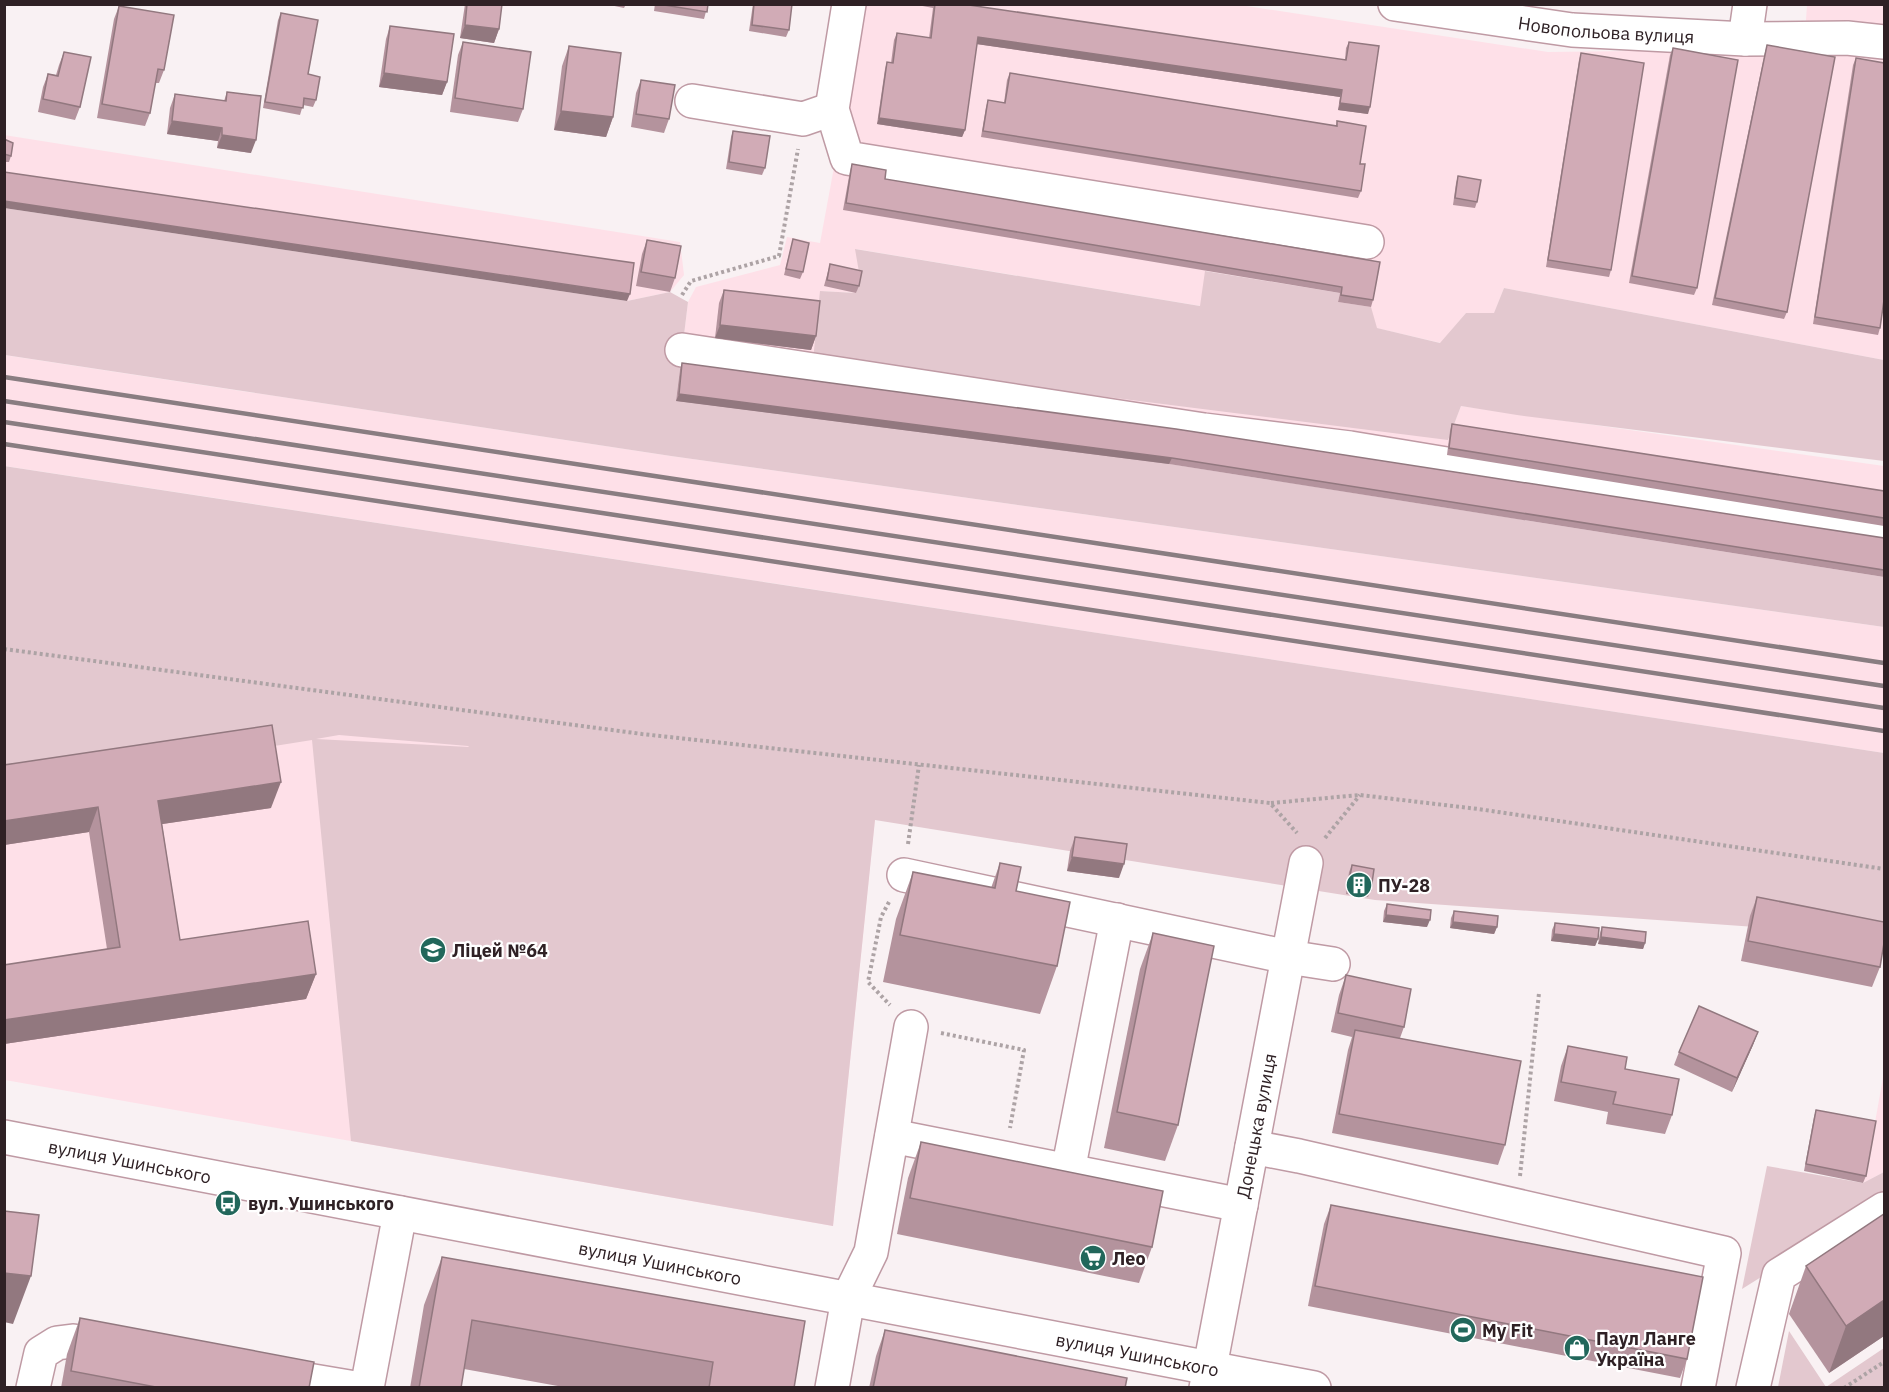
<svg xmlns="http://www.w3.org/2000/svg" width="1889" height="1392" font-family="'IBM Plex Sans',sans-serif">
<rect width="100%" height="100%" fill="#f9f1f3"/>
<g fill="#fee0e8">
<path d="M864 5H1240L1548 52 1804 49 1807 5H1884V360L1504 288 1494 314 1466 313 1441 343 1376 328 1338 302 1339 293 1206 271 1201 306 856 249 860 278 856 293 820 291 1448 439 1461 406 1884 466V577L1170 464 676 401 688 302 696 287 780 265 787 237 820 243Z"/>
<path d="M4 135 680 242 684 275 670 292 627 301 5 208Z"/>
<path d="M4 355 671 456 1884 627V753L5 466Z"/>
<path d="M4 667 879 779 833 1226 5 1080Z"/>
<path d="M1884 1072V1172L1863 1183 1874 1128Z"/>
</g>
<g fill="#e3c8cf" fill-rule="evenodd">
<path d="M4 208 627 301 670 292 688 302 676 401 1170 464 1884 577V627L671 456 5 355Z"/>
<path d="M855 249 1200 306 1205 271 1340 293 1338 302 1371 307 1377 328 1440 343 1466 313H1494L1504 288 1884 360V461L1517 415 1461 406 1448 440 813 360 820 291 856 293 860 278Z"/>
<path d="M4 466 1884 753V936L1375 900 875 820 833 1226 351 1141 312 740 5 789ZM339 735 468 746 469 747 316 739Z"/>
<path d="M1767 1166 1863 1183 1884 1172V1200L1742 1289Z"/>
<path d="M1789 1331 1826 1387 1884 1348V1387H1778Z"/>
</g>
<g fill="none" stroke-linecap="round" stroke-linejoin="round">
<defs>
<g id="minor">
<path d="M849 4 832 109 847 158 1367 242"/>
<path id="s1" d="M1395 4 1572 30 1745 39 1847 38 1884 42"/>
<path d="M1745 39 1750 4"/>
<path d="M692 101 803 119 832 109"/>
<path d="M682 350 1204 430 1350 448 1884 537"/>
<path d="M904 875 1288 957 1333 964"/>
<path d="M892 1136 1241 1205"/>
<path id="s2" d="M4 1137 1314 1388"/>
<path d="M1252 1147 1299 1156 1724 1253 1698 1388"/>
<path d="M1068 1171 1117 920"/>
<path d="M266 1373 355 1388"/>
<path d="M33 1388 41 1353 57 1343 73 1341 117 1348"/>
<path d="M367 1388 400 1213"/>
<path d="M832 1388 848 1299 871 1252 911 1027"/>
<path id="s3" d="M1206 1388 1306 863"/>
<path d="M1753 1388 1779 1275 1884 1209"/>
</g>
</defs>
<use href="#minor" stroke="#bf9aa4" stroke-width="36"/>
<g stroke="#ada3a5" stroke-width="4" stroke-dasharray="3 3" stroke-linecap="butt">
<path d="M682 295 691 281 779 256 798 149"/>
<path d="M4 649 642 734 1270 803 1297 833"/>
<path d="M1271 803 1360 795 1478 809 1884 869"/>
<path d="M1325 838 1360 795"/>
<path d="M908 844 919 765"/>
<path d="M889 902 881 917 868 982 890 1005"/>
<path d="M941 1033 1024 1050 1010 1128"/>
<path d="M1520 1176 1539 993"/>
<path d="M1844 1388 1884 1362"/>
</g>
<use href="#minor" stroke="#fff" stroke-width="33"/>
<g stroke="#897d81" stroke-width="4.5">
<path d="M4 377 1884 663"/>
<path d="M4 401 1884 686"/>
<path d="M4 422 1884 708"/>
<path d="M4 444 1884 731"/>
</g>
</g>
<g fill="#b4939d">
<path d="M465 4H502L499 29 494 43 460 38Z"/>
<path d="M605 4H626L624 8Z"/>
<path d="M655 4H708L704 19 654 11Z"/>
<path d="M753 4H792L789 30 786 37 749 31Z"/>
<path d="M912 4H962L1345 60 1346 48 1349 42 1368 114 1338 110 1340 97 977 44 965 130 962 137 877 124 885 69 887 62 891 63 894 40 897 33 929 38 933 8Z"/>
<path d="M119 6 164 70 159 83H155L150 113 145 126 97 118 114 19Z"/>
<path d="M281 13 308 74 316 100 313 107 303 105 300 115 263 108 278 20Z"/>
<path d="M390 26 447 82 442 95 379 87 386 39Z"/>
<path d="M463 42 523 109 518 122 450 112 458 55Z"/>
<path d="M1767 45 1787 312 1784 319 1712 305 1765 52Z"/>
<path d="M569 46 613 117 606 137 554 130 562 66Z"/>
<path d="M1673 48 1697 288 1694 295 1629 283 1670 55Z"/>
<path d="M64 52 80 107 75 120 38 112 43 87 48 74 56 75 59 65Z"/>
<path d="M1581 53 1611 270 1609 277 1546 267 1579 60Z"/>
<path d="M1856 58 1880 328 1878 335 1813 324 1853 65Z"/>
<path d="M1010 73 1336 126 1337 121 1360 164 1361 191 1358 198 981 137 986 107 988 100 1004 103 1007 80Z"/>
<path d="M641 80 669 119 664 133 631 127 636 93Z"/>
<path d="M227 92 251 153 217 148 218 141 167 134 170 108 175 94 224 101Z"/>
<path d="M733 131 765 168 762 175 726 169 731 137Z"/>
<path d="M4 139 11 156 9 162H4Z"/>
<path d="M852 164 885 179 1380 262 1373 300 1371 307 1338 302 1340 293 843 210 850 171Z"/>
<path d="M1458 176 1477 202 1475 208 1453 205 1456 183Z"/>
<path d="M793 239 803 272 800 279 784 275Z"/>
<path d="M647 240 675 278 670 292 636 286 642 254Z"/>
<path d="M830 264 859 286 856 293 824 286Z"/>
<path d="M724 290 816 336 811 350 715 338 719 303Z"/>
<path d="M682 363 1884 538V577L1169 464 676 401 680 369Z"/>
<path d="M1452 424 1884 491V526L1447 455 1450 431Z"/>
<path d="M4 765 271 808 162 824 180 940 316 974 306 999 4 1044V965L107 949 89 832 4 845Z"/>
<path d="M1075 837 1119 878 1067 871 1070 851Z"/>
<path d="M1000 863 1057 966 1040 1014 883 982 896 919 913 872 991 888Z"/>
<path d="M1352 865 1371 890 1368 897 1346 894 1349 872Z"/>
<path d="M1757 897 1880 967 1872 987 1741 961 1750 916Z"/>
<path d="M1387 904 1427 927 1383 922 1384 911Z"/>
<path d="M1454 911 1497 927 1494 934 1450 928 1451 918Z"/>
<path d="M1555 923 1598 939 1595 946 1551 941 1552 930Z"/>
<path d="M1602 927 1645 943 1643 949 1598 944 1600 933Z"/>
<path d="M1153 933 1178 1125 1165 1161 1104 1148 1140 969Z"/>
<path d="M1346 975 1404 1027 1400 1038 1505 1145 1498 1165 1332 1133 1348 1050 1352 1037 1331 1032 1339 995Z"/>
<path d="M1758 1032 1753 1045 1732 1092 1674 1065 1679 1052Z"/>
<path d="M1568 1046 1625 1069 1672 1115 1665 1134 1606 1124 1608 1112 1554 1101 1561 1066Z"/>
<path d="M1816 1110 1866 1176 1863 1183 1804 1171 1814 1117Z"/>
<path d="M921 1142 1152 1247 1139 1283 897 1234 908 1178Z"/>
<path d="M1331 1205 1687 1359 1680 1378 1308 1306 1324 1224Z"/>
<path d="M442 1257 794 1388H569L464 1369 461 1388H410L424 1305Z"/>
<path d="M1806 1266 1884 1336 1829 1373 1789 1314Z"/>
<path d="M80 1318 309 1388H61L67 1354Z"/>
<path d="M885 1330 1125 1388H869L876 1356Z"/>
</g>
<g fill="#92787f">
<path d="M465 25 499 29 494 43 460 38Z"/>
<path d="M978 37 1342 90 1340 97 976 44Z"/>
<path d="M384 73 447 82 442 95 379 87Z"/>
<path d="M1340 103 1370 107 1368 114 1338 110Z"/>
<path d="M561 111 613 117 606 137 554 130Z"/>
<path d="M879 118 965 130 962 137 877 124Z"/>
<path d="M172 121 222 128 218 141 167 134Z"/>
<path d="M222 135 256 140 251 153 217 148Z"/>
<path d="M4 201 630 294 627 301 4 208Z"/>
<path d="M720 325 816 336 811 350 715 338Z"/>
<path d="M679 394 1172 458 1169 464 676 401Z"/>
<path d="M281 782 271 808 149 826 158 801Z"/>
<path d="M98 807 89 832 4 845V821Z"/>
<path d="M1072 857 1124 864 1119 878 1067 871Z"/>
<path d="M1386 915 1430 920 1427 927 1383 922Z"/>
<path d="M1453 922 1497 927 1494 934 1450 928Z"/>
<path d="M1554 934 1598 939 1595 946 1551 941Z"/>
<path d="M1601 937 1645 943 1643 949 1598 944Z"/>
<path d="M316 974 306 999 4 1044V1020Z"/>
<path d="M1758 1032 1753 1045 1732 1092 1737 1078Z"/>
<path d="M4 1273 31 1276 13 1324 4 1322Z"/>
<path d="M1884 1300V1336L1829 1373 1846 1326Z"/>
</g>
<g fill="#d1abb6" stroke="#92787f" stroke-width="1.5">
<path d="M467 4H502L499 29 465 25Z"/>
<path d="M658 4H708L707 12Z"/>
<path d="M754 4H792L789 30 752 25Z"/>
<path d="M935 4H962L1346 60 1349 42 1379 46 1370 107 1340 103 1342 90 978 37 965 130 879 118 887 62 893 63 897 33 931 38Z"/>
<path d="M119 6 174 15 164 70 158 69 150 113 102 104Z"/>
<path d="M281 13 318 20 308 74 320 77 316 100 304 98 303 108 265 102Z"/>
<path d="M390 26 454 34 447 82 384 73Z"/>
<path d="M463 42 531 52 523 109 455 98Z"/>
<path d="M1767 45 1835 57 1787 312 1715 298Z"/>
<path d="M569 46 621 53 613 117 561 111Z"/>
<path d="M1673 48 1738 60 1697 288 1632 276Z"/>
<path d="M64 52 91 57 80 107 43 99 48 74 58 76Z"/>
<path d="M1581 53 1644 63 1611 270 1548 260Z"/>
<path d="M1856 58 1884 63V300L1880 328 1815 317Z"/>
<path d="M1010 73 1337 126V121L1366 126 1360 164H1365L1361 191 983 131 988 100 1005 103Z"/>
<path d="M641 80 675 85 669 119 636 114Z"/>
<path d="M227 92 261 96 256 140 222 135V128L172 121 175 94 226 101Z"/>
<path d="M733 131 770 136 765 168 729 162Z"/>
<path d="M4 139 13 143 11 156 4 154Z"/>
<path d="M852 164 886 170 885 179 1380 262 1373 300 1341 295 1342 287 846 203Z"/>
<path d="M4 172 634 263 630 294 4 201Z"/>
<path d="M1458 176 1481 180 1477 202 1455 198Z"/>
<path d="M793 239 809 243 803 272 786 269Z"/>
<path d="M647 240 681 246 675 278 641 272Z"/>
<path d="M830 264 862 271 859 286 827 280Z"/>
<path d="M724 290 820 301 816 336 720 325Z"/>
<path d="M682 363 1176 429 1884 538V570L1172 458 679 394Z"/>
<path d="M1452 424 1884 491V518L1449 448Z"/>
<path d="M272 725 281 782 158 801 180 940 308 921 316 974 4 1020V965L120 947 98 807 4 821V765Z"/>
<path d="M1075 837 1127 844 1124 864 1072 857Z"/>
<path d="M1000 863 1021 867 1016 891 1070 902 1057 966 900 935 913 872 995 888Z"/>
<path d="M1352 865 1374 869 1371 890 1348 887Z"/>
<path d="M1757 897 1884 922V943L1880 967 1748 941Z"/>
<path d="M1387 904 1431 910 1430 920 1386 915Z"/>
<path d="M1454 911 1498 916 1497 927 1453 922Z"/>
<path d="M1555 923 1599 928 1598 939 1554 934Z"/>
<path d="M1602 927 1646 932 1645 943 1601 937Z"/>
<path d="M1153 933 1214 946 1178 1125 1117 1112Z"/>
<path d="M1346 975 1411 989 1404 1027 1338 1013Z"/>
<path d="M1699 1006 1758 1032 1737 1078 1679 1052Z"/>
<path d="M1355 1030 1521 1061 1505 1145 1339 1114Z"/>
<path d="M1568 1046 1627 1057 1625 1069 1679 1079 1672 1115 1613 1104 1616 1092 1561 1082Z"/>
<path d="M1816 1110 1876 1121 1866 1176 1806 1164Z"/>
<path d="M921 1142 1163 1191 1152 1247 910 1198Z"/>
<path d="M1331 1205 1703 1277 1687 1359 1315 1286Z"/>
<path d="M4 1211 39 1215 31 1276 4 1273Z"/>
<path d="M1884 1214V1300L1846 1326 1806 1266Z"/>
<path d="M442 1257 805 1321 794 1388H709L713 1362 472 1320 461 1388H419Z"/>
<path d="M80 1318 314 1362 309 1388H161L71 1371Z"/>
<path d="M885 1330 1127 1378 1125 1388H873Z"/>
</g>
<defs>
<symbol id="building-disc" viewBox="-11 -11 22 22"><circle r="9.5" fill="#22675b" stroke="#fff"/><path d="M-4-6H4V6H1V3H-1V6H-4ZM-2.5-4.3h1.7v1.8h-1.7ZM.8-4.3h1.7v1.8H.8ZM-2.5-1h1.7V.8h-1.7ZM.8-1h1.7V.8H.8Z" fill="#fff"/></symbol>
<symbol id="school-disc" viewBox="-11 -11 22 22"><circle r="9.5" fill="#22675b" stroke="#fff"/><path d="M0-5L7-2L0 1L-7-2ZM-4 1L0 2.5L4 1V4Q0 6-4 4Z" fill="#fff"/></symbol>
<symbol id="bus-disc" viewBox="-11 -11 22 22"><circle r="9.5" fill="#22675b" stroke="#fff"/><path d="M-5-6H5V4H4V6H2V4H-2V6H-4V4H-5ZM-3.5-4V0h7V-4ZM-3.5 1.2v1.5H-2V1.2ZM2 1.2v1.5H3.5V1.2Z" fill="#fff"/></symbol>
<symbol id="supermarket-disc" viewBox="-11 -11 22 22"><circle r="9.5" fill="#22675b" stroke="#fff"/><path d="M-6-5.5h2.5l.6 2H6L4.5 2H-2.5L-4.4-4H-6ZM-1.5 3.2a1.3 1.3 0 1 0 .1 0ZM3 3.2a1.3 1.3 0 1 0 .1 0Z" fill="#fff"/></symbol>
<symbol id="stadium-disc" viewBox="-11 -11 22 22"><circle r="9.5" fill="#22675b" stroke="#fff"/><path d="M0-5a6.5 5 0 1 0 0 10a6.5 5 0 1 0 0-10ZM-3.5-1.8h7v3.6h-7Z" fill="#fff"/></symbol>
<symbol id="shop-disc" viewBox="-11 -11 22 22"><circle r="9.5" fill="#22675b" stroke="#fff"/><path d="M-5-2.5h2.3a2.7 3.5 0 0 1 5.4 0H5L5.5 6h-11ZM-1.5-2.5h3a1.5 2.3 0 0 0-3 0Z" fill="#fff"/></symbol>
</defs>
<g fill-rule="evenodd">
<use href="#building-disc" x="1344" y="870" width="30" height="30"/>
<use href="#school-disc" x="418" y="935" width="30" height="30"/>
<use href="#bus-disc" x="213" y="1188" width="30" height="30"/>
<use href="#supermarket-disc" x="1078" y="1243" width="30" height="30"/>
<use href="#stadium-disc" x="1448" y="1315" width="30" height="30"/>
<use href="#shop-disc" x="1562" y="1333" width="30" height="30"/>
</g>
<g text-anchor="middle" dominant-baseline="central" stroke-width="4.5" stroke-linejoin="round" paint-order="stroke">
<g font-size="18" fill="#2f2125" stroke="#fff">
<text stroke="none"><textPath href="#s1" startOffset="213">Новопольова вулиця</textPath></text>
<text stroke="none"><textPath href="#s3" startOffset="267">Донецька вулиця</textPath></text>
<text stroke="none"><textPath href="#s2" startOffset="128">вулиця Ушинського</textPath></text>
<text stroke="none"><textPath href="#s2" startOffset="668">вулиця Ушинського</textPath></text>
<text stroke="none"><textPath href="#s2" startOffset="1154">вулиця Ушинського</textPath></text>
</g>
<g font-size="18" font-weight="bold" fill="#2f2125" stroke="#fff" text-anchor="start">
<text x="1378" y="885">ПУ-28</text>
<text x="452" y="950">Ліцей №64</text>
<text x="248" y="1203">вул. Ушинського</text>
<text x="1112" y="1258">Лео</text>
<text x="1482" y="1330">My Fit</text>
<text x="1596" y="1338">Паул Ланге<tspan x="1596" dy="21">Україна</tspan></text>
</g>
</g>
<rect width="1889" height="1392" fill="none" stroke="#2f2125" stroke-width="12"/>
</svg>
